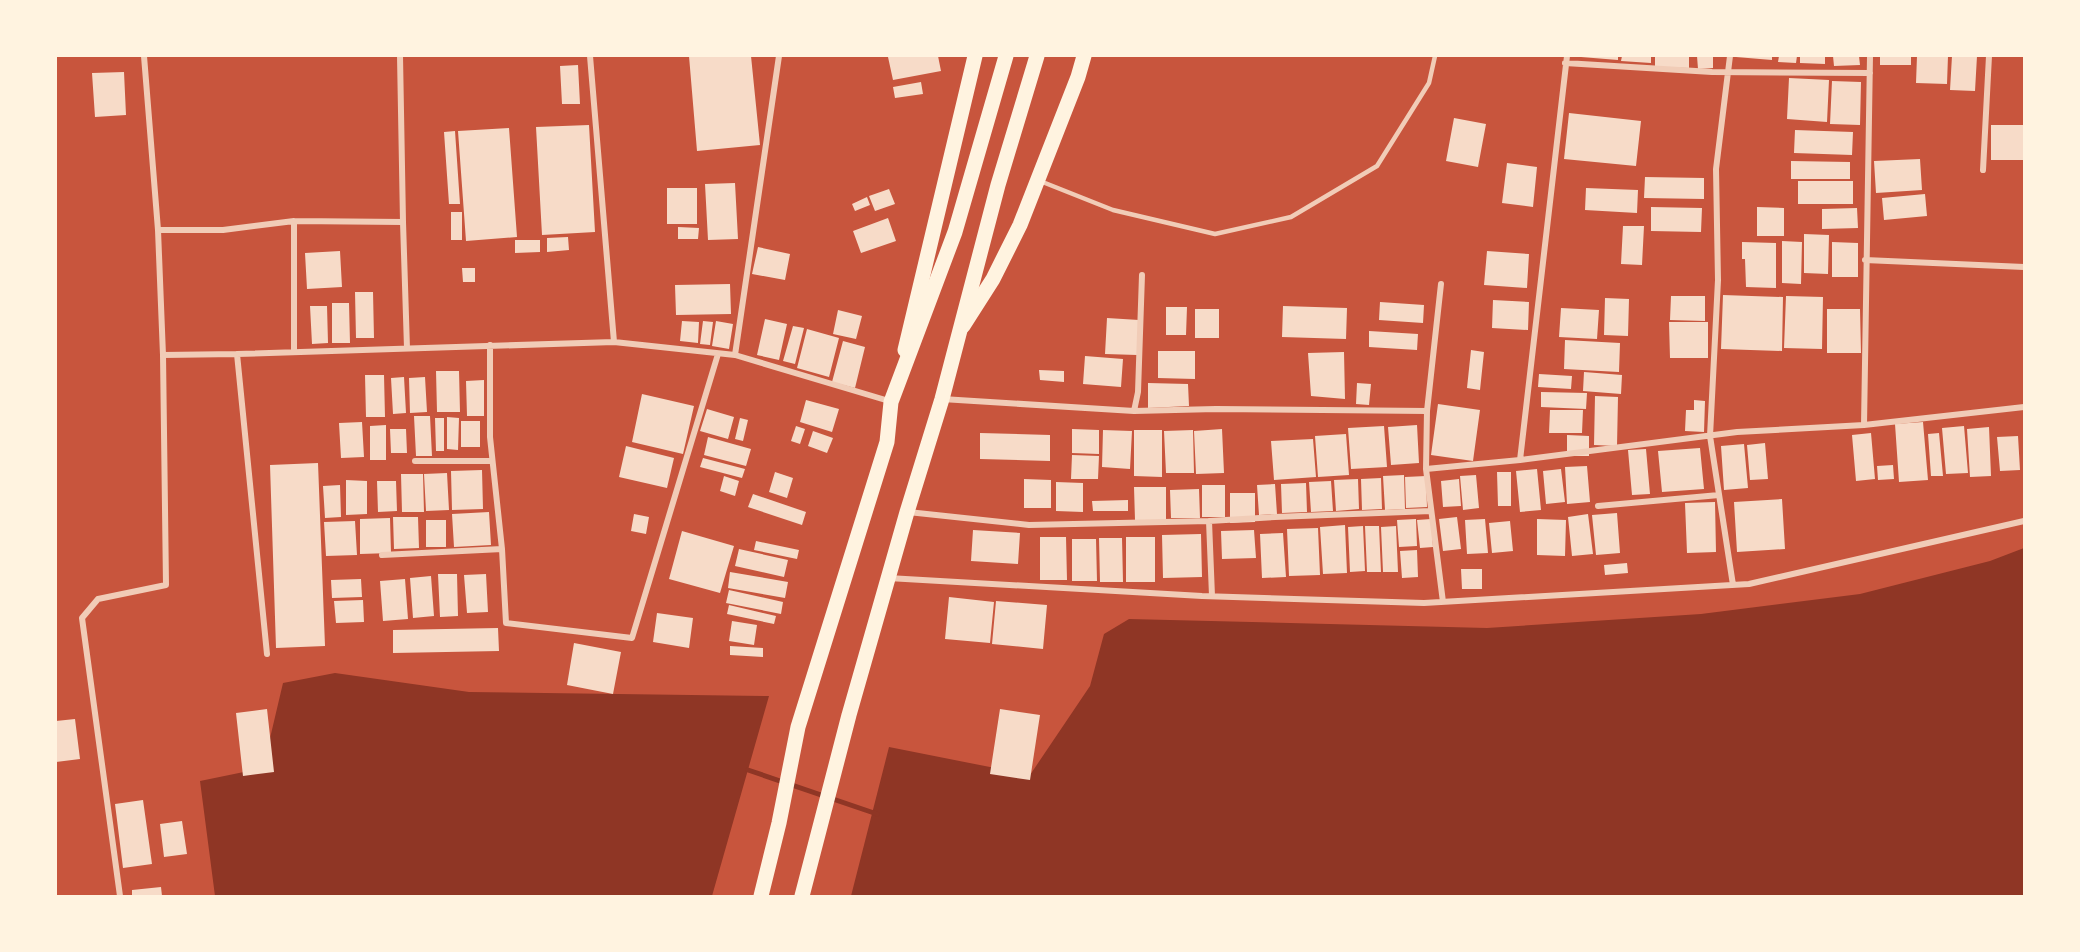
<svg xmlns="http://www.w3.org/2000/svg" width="2080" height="952" font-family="'Fira Sans Condensed',sans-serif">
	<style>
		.water { fill: #8f3625 }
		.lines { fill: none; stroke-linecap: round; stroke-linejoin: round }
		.stream { stroke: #8f3625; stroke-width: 5 }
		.building { fill: #f7dbc8 }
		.service { stroke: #f1ccb7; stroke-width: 4.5 }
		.minor { stroke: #f1ccb7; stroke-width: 6 }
		.primary { stroke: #fff3e0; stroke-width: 15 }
		.trunk { stroke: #fff3e0; stroke-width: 15 }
	</style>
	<rect width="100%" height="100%" fill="#c8553d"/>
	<path class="water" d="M2024 548V896H851L889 747 1030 775 1090 686 1104 634 1129 619 1487 628 1701 614 1860 594 1990 561Z
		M335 673 469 692 769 696 712 896H215L200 781 263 768 283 683Z"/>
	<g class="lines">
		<path class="stream" d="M748 770 877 814"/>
	</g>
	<path class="building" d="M689 56H751L760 145 697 151Z
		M896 56H938L941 71 893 80 888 57Z
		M1581 56H1618V60L1581 57Z
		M1622 56H1651V63L1621 61Z
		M1655 56H1689V68L1655 67Z
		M1697 56H1713V68L1698 69Z
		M1736 56H1772V60L1736 57Z
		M1779 56H1797L1796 63 1778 62Z
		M1800 56H1825V64L1800 63Z
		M1833 56H1859L1860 65 1834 66Z
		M1880 56H1911V65H1880Z
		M1917 56H1948L1947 84 1916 83Z
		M1952 56H1977L1975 91 1950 90Z
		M578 65 580 104H562L560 66Z
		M124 72 126 115 95 117 92 73Z
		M1789 78 1829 80 1827 122 1787 119Z
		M1832 81 1861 82 1860 125 1830 124Z
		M921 82 923 94 895 98 893 87Z
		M1569 113 1641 121 1636 166 1564 159Z
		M1454 118 1486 124 1478 167 1446 161Z
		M589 125 595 232 542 235 536 127Z
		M1991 125H2024V160H1991Z
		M509 128 517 237 466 241 458 131Z
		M1795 130 1853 132 1852 155 1794 153Z
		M455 131 460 204H449L444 132Z
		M1920 159 1922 190 1876 193 1874 161Z
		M1791 161 1850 162V179H1791Z
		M1507 163 1537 167 1533 207 1502 203Z
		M1645 177 1704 178V199L1644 198Z
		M1798 181H1853V204H1798Z
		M735 183 738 239 708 240 705 184Z
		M667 188H697V224H667Z
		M1586 188 1638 190 1637 213 1585 210Z
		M889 189 895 204 875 211 869 196Z
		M1925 194 1927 216 1884 220 1882 198Z
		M867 197 870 205 855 211 852 204Z
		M1651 207 1702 208 1701 232 1651 231Z
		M1757 207 1784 208V236H1757Z
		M1857 208 1858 228 1822 229V209Z
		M451 212H462V240H451Z
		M888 218 896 241 861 253 853 231Z
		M1623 226H1644L1642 265 1621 264Z
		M678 227 699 228 698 239H678Z
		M1804 234 1829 235 1828 274 1804 273Z
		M568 237 569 250 547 252V238Z
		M515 240H540V252L515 253Z
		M1782 241 1802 242 1801 284 1782 283Z
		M1742 242 1776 243V288L1746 287 1745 259H1742Z
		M1832 242 1858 243V277H1832Z
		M758 247 790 254 785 280 752 274Z
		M340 251 342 287 307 289 305 253Z
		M1487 251 1529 254 1527 288 1484 285Z
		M462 268H475V282H463Z
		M730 284 731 314 676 315 675 285Z
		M355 292H373L374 338H356Z
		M1723 295 1783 297 1782 351 1721 349Z
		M1671 296H1705V321L1670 320Z
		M1786 296 1823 297 1822 349 1784 348Z
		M1605 298 1629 299 1628 336 1604 335Z
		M1493 300 1529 302 1528 330 1492 328Z
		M1380 302 1424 305 1423 323 1379 320Z
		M332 303H349L350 343H332Z
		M310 306H327L328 343 312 344Z
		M1283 306 1347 308 1346 339 1282 337Z
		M1166 307H1187L1186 335H1166Z
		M1561 308 1599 310 1597 339 1559 337Z
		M1195 309H1219V338H1195Z
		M1827 309H1860L1861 353H1827Z
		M838 310 862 316 856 339 833 334Z
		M1107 318 1139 320 1137 355 1105 354Z
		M765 319 787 324 779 360 757 355Z
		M682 321 699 322 698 343 680 341Z
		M703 321 713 322 710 345 700 344Z
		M716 321 733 324 729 349 712 346Z
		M1669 322H1708V358H1670Z
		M793 326 804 328 795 364 783 361Z
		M807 329 839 338 829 377 797 368Z
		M1369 331 1418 334 1417 350 1369 347Z
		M1565 340 1620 343 1619 372 1564 369Z
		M843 341 865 347 855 388 832 382Z
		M1471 350 1484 352 1480 390 1467 388Z
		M1158 351H1195V379L1158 378Z
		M1344 352 1345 399 1311 396 1308 353Z
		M1085 356 1123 359 1121 387 1083 384Z
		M1039 370 1064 371V382L1040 380Z
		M436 371H459L460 412H437Z
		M1584 372 1622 375 1621 394 1583 391Z
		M1539 374 1572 376 1571 389 1538 387Z
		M365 375H384L385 417H366Z
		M404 377 406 413 393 414 391 378Z
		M425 377 427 412 410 413 409 378Z
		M484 380V416H467L466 381Z
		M1148 383 1188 384 1189 406 1148 408Z
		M1357 383 1371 384 1369 405 1356 404Z
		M1541 392 1587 393 1586 409 1541 407Z
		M642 394 694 406 683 454 632 442Z
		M1595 396 1618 397 1617 446 1594 445Z
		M806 400 839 409 832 432 800 422Z
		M1694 400 1705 401 1704 432 1685 431 1686 410H1694Z
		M1438 404 1480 410 1473 461 1431 455Z
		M707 409 734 417 728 439 700 431Z
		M1550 410H1583L1582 433H1549Z
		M414 416H430L432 456H416Z
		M447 417 459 418 458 450 447 449Z
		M435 418H444V451H436Z
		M740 418 748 420 743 441 735 439Z
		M461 421H480V447H461Z
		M362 422 364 457 341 458 339 423Z
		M1923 422 1928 480 1899 482 1895 424Z
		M386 425V460H370V426Z
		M1417 425 1419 463 1391 465 1388 427Z
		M796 426 805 429 800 444 791 441Z
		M1384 426 1387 467 1351 469 1348 428Z
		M1964 426 1968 473 1946 474 1942 428Z
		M1989 427 1991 476 1970 477 1967 429Z
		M390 429H406L407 453H391Z
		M1072 429 1099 430V454L1072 453Z
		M1222 429 1224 473 1196 474 1194 431Z
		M1103 430 1132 431 1130 469 1102 467Z
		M1134 430H1162V477L1134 476Z
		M1193 430 1194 473H1166L1164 431Z
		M813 431 833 438 827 453 808 446Z
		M980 433 1050 435V461L980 459Z
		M1871 433 1875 479 1856 481 1852 435Z
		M1939 433 1943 476H1931L1928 434Z
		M1346 434 1349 475 1318 477 1315 436Z
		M1567 435 1589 436V456H1567Z
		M2018 436 2020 470 2000 471 1997 437Z
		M708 437 751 449 746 466 704 455Z
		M1313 439 1316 477 1274 480 1271 441Z
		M1765 443 1768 479 1750 480 1747 445Z
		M1744 444 1748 488 1724 490 1721 446Z
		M626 446 674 458 667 488 619 477Z
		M1700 448 1704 489 1662 492 1658 451Z
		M1646 449 1650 494 1632 495 1628 450Z
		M1072 455 1099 456 1098 479H1071Z
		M703 458 745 469 742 478 700 467Z
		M318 463 325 646 276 648 270 465Z
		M1893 465 1894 479 1878 480 1877 466Z
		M1587 466 1590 502 1567 504 1565 467Z
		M1537 469 1541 510 1520 512 1516 471Z
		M1561 469 1565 502 1546 504 1543 471Z
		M482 470 483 509 452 510 451 471Z
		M775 472 793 478 787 498 769 492Z
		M1497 472H1511V506H1498Z
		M447 473 449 510 426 511 424 474Z
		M401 474H423L424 512H402Z
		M1404 475 1405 509 1385 510 1383 476Z
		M1476 475 1479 508 1463 510 1460 476Z
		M724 476 739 481 735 496 720 491Z
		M1426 476 1427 507 1406 508 1405 477Z
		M1381 478 1382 509 1362 510 1361 479Z
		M1024 479 1051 480V508H1024Z
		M1358 479 1359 509 1336 511 1334 480Z
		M1459 479 1461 506 1443 507 1441 481Z
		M346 480 367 481V514L346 515Z
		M377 481H396L397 511 378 512Z
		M1331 481 1333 511 1311 512 1309 482Z
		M1056 482 1083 483V512L1056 511Z
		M1306 483 1307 512 1282 513 1281 484Z
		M1275 484 1277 514 1259 515 1257 485Z
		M340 485 341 517 325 518 323 486Z
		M1202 485H1225V517H1202Z
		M1134 487H1166V520H1135Z
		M1199 489 1200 518H1171L1170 490Z
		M1230 493H1255V522L1230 523Z
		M753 494 806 512 802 525 748 507Z
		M1782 499 1785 549 1737 552 1734 502Z
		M1128 500V511H1093L1092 501Z
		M1715 502 1716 552 1687 553 1685 503Z
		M489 512 491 545 454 547 452 514Z
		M1617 513 1620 553 1596 555 1592 515Z
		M634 514 649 517 646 534 631 531Z
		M1588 514 1593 554 1572 556 1568 517Z
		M393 517H418L419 548 394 549Z
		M1457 517 1461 549 1443 551 1439 519Z
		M390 518 391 553 360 554V519Z
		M1416 519 1417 546 1399 547 1397 520Z
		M1431 519 1433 547 1420 548 1417 520Z
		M1485 519 1488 553 1467 554 1465 520Z
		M1537 519 1566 520 1565 556 1537 555Z
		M426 520H446V547H426Z
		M355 521 357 555 326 556 324 522Z
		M1510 521 1513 551 1492 553 1489 523Z
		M1345 525 1347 573 1323 574 1320 527Z
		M1363 526 1365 571 1350 572 1348 527Z
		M1365 526H1379L1381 572H1367Z
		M1396 526 1398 572H1383L1381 527Z
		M1318 528 1320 575 1289 576 1287 529Z
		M973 530 1020 533 1018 564 971 561Z
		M1254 530 1256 558 1222 559 1221 531Z
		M682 531 734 546 720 593 669 579Z
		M1283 533 1286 577 1262 578 1260 534Z
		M1201 534 1202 577 1163 578 1162 535Z
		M1040 537H1066L1067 580H1040Z
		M1126 537H1155V582H1126Z
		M1099 538H1122L1123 582H1100Z
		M1072 539H1096L1097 581H1072Z
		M756 541 799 550 797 559 754 550Z
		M739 549 788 560 784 577 735 566Z
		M1417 550 1418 577 1402 578 1400 551Z
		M1627 563 1628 573 1605 575 1604 565Z
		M1461 569H1482V589H1462Z
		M730 572 788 582 785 598 728 588Z
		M438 574H457L458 616 440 617Z
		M486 574 488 612 467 613 464 575Z
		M431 576 434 616 413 618 410 578Z
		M361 579 362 597 332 598 331 580Z
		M405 579 408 619 383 621 380 581Z
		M729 590 783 602 781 614 726 603Z
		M949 597 994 602 990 643 945 639Z
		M363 600 364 622 336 623 334 601Z
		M996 601 1047 605 1043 649 992 644Z
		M729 605 776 616 774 624 727 614Z
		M657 613 693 618 689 648 653 642Z
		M732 621 757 625 754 645 729 641Z
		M498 628 499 651 393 653V630Z
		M574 643 621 652 613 694 567 685Z
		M730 646 763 648V657L730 655Z
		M267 709 274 772 243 776 236 713Z
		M1000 709 1040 715 1030 780 990 774Z
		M75 719 80 759 56 762V721Z
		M143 800 152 864 123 868 115 804Z
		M182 821 187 854 164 857 160 824Z
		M161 887 162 896H132V890Z"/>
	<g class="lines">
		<path class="service" d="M1040 181 1113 210 1215 234 1291 217 1377 166 1429 83 1435 56"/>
		<path class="minor" d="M400 56 403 222 407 348
			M590 56 614 342
			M1730 56 1716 169 1718 280 1710 436 1733 585
			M1565 63 1712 72 1870 73
			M1983 170 1989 56
			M158 230H223L294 221
			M1865 260 2024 267
			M1441 284 1427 411 1426 469 1443 602
			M490 345V437L502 549 506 623 632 638 718 354
			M294 352V221L403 222
			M163 355 237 354
			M735 355 889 401
			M942 399 1134 411 1216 409 1427 411
			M1134 411 1138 392 1142 275
			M1864 425 1870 56
			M1520 460 1567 56
			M415 461H492
			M1426 469 1520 460 1737 432 1864 425 2024 407
			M1598 506 1719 495
			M908 512 1029 525 1209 521 1212 596
			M1209 521 1275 517 1431 511
			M382 555 502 549
			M888 578 1202 596 1424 603 1749 584 2024 521
			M267 654 237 354 614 342 735 355 779 56
			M120 896 82 618 98 599 166 585 163 355 158 230 144 56"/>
		<path class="primary" d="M963 326 993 279 1020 225 1078 77 1084 56
			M905 350 975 56"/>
		<path class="trunk" d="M761 896 779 823 798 727 887 442 891 402 955 232 1006 56
			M802 896 849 715 907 512 942 399 998 185 1037 56"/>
	</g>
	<rect width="2080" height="952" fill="none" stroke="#fff3e0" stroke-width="114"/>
</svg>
